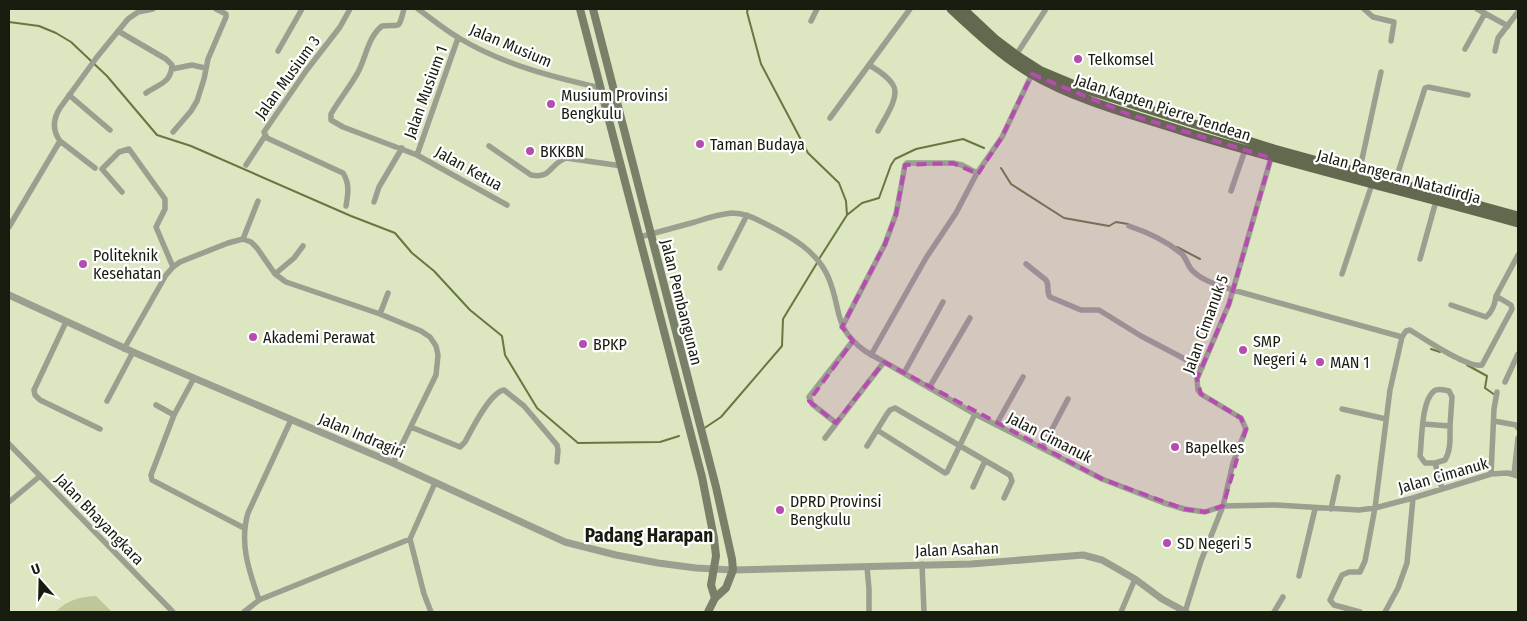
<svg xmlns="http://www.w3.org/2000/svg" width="1527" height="621" font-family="'Fira Sans Condensed',sans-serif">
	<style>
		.green { fill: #bcc899 }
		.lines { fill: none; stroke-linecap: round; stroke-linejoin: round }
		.stream { stroke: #69773e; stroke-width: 2 }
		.minor { stroke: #9b9f90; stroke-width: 5.5 }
		.tertiary { stroke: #9b9f90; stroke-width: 7 }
		.secondary { stroke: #798069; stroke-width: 8 }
		.primary { stroke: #62694e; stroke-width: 9 }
		.marked { fill: #b54caf; fill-opacity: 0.2; stroke: #b54caf; stroke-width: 4; stroke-dasharray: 10 6; stroke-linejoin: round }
		.poi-dot { fill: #b54caf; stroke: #fff; stroke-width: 2 }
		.labels { text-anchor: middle; stroke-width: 4.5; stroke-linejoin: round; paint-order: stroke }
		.street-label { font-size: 16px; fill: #181c0f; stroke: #fff }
		.poi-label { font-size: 16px; fill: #181c0f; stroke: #fff; text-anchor: start }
		.quarter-label { font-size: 19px; font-weight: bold; fill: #181c0f; stroke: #fff }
	</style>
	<rect width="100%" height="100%" fill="#dce6c1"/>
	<path class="green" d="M96 596 112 612H55C68 600 78 597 96 596Z"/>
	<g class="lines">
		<path class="stream" d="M748 9 747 12 761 64 808 153 839 183 846 201 847 215 819 259
			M9 22 39 26 56 33 71 42 107 76 157 135 191 146 351 216 395 233 412 253 434 271 470 310 502 336 505 355 537 408 578 443 660 442 679 436
			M1001 168 1011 184 1064 218 1109 226 1116 222 1128 224
			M847 215 862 203 879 198 891 165 895 159 916 149 963 139 984 148
			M1177 247 1200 259
			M1431 349 1440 352
			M1467 365 1487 376 1485 388 1495 395
			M703 429 721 417 782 346 783 319 817 263"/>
		<path class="minor" d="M404 9C398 31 401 24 382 26 367 38 366 59 357 74 349 88 339 100 331 114V120L343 127 417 155 507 205
			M418 9C432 19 445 30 459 38 502 64 552 77 601 88
			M1364 9 1373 17 1394 22 1391 41
			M1477 9 1508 26
			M811 21 817 9
			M118 31 166 59 172 65C171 84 158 84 146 93
			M1465 49 1485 13
			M278 51 302 9
			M1495 51 1498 38 1518 12
			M1016 55 1046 9
			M869 65C877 70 888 76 893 85 901 96 883 121 878 131
			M172 69 192 65 205 68
			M69 95 110 130
			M830 118 910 9
			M173 132 191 111 197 101 204 79 208 59 226 17V14L216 9
			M60 141 95 168
			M489 146 531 175C552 179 549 164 566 158L622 166
			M417 155 458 38
			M246 165 265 136
			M1359 173 1381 72
			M1395 182 1425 88 1428 87 1468 95
			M1231 191 1245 150
			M122 192 102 169 119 152 129 149 165 199V209L156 227 173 267
			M374 202 379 187 402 148
			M346 206C348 194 350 184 343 173L267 138 264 132 306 71 340 27 350 9
			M1129 226C1147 232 1166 241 1181 253 1186 257 1187 264 1191 269 1201 281 1219 285 1233 290L1402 337
			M9 227 60 141C52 130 53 119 60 108L97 57 128 19 138 12 153 9
			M640 237C658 232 677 227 695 222 707 218 719 214 732 213 744 213 754 218 764 223 790 236 818 251 829 279 842 311 833 328 865 351L975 414 1102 479 1164 503 1184 509 1205 512 1223 506 1276 505 1359 510 1375 508 1413 498 1491 474 1508 473 1518 476
			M243 239 258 201
			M1420 259 1436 201
			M1026 264 1046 280C1050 286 1046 292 1050 297L1081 310H1099L1141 336 1202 368
			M720 268 747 215
			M275 274 294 258 303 246
			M1342 274 1373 181
			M1451 305 1486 317C1492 312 1495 305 1496 296L1518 255
			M380 314 388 293
			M66 322 34 390 35 395 40 400 100 429
			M842 327 885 244 896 214 905 165 907 163H953L962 165 977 173
			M124 349 166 275 173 267 180 262 228 243 243 239 251 242 257 248 275 274 286 282 380 314 421 331 430 337 436 346 438 355 436 375 393 463
			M871 355 926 258 956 213 977 173 1002 137 1032 74
			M904 373 943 302
			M194 378 174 415 151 475 152 480 244 528
			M1505 382 1518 354
			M929 388 970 318
			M107 401 133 352
			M156 405 174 415
			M1342 409 1386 419
			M1494 421 1516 425 1518 428
			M836 423 812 404 809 397 852 342
			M1423 424 1450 426 1452 397 1449 391C1444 390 1438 388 1434 391 1421 401 1422 441 1420 456L1425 463H1435
			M996 425 1023 377
			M411 427 460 447 465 442C472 429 490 392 504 390L524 406 557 445 558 450 557 462
			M877 430 945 473 947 472 975 414
			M825 438 884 362
			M9 444 173 612
			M867 446 887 414 890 410 895 408 1010 475 1012 481 1004 498
			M1042 448 1068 399
			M1491 474 1494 409 1497 392
			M1514 474 1518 438
			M973 487 985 461
			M1442 489 1435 463 1445 460C1451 450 1450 438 1450 426
			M9 502 40 476
			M1331 509 1338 477
			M410 539 424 594 431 612
			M922 564 924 612
			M867 567 869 589V612
			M1299 576 1315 509
			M259 600C249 571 239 543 248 513L291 420
			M244 612 259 600 410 539 435 483
			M1121 612 1135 579
			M1185 612 1201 561 1223 506 1233 463 1246 429 1241 418 1201 394 1198 390 1197 379 1229 304 1271 158
			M1274 612 1283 597
			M1360 612 1334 605 1330 600 1342 575 1349 572H1360L1365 561 1375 508 1390 390 1402 337 1406 331 1410 330C1423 338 1468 369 1482 365L1512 309 1511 305 1496 296
			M1385 612 1398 588 1407 563 1413 498"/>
		<path class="tertiary" d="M9 295 133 352 393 463 565 542 616 555 658 563 696 568 733 570 971 564 1083 555 1102 560 1135 579 1162 599 1186 612"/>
		<path class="secondary" d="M580 9 702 477 714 538 716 556 711 585 715 598
			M593 9 716 487 732 559 733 570 726 588 715 598 708 612"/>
		<path class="primary" d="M951 9C976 32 1001 56 1030 73 1078 101 1134 115 1186 132 1296 166 1408 192 1518 223
			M963 9 995 39 1016 55 1041 71 1084 89 1274 149 1518 216"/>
	</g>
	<path class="marked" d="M1032 74 1128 114 1271 158 1229 304 1197 379 1201 394 1241 418 1246 429 1223 506 1205 512 1184 509 1102 479 884 362 836 423 809 401 853 341 842 327 885 244 896 214 905 165 953 163 978 174 1002 137Z"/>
	<g class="poi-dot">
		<circle cx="1078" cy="59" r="5"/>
		<circle cx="551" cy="104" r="5"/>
		<circle cx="700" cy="144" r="5"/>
		<circle cx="530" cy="151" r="5"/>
		<circle cx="83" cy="264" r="5"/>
		<circle cx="253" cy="337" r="5"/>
		<circle cx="583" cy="344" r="5"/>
		<circle cx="1243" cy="350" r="5"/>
		<circle cx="1320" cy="362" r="5"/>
		<circle cx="1175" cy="447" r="5"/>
		<circle cx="780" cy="510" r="5"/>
		<circle cx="1167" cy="543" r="5"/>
	</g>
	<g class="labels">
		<g class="street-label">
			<text transform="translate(511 45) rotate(23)" y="6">Jalan Musium</text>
			<text transform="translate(287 77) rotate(-54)" y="6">Jalan Musium 3</text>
			<text transform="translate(425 92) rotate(-70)" y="6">Jalan Musium 1</text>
			<text transform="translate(1163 107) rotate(18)" y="6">Jalan Kapten Pierre Tendean</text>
			<text transform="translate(469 168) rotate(29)" y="6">Jalan Ketua</text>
			<text transform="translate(1399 176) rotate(15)" y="6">Jalan Pangeran Natadirdja</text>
			<text transform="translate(682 302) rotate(76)" y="6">Jalan Pembangunan</text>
			<text transform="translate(1205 324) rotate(-70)" y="6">Jalan Cimanuk 5</text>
			<text transform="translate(362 435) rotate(23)" y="6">Jalan Indragiri</text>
			<text transform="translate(1050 437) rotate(27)" y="6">Jalan Cimanuk</text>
			<text transform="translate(1443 475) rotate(-16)" y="6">Jalan Cimanuk</text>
			<text transform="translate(100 519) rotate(46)" y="6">Jalan Bhayangkara</text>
			<text transform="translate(957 549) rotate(-2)" y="6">Jalan Asahan</text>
		</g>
		<g class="poi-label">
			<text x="1088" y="65">Telkomsel</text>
			<text x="561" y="101">Musium Provinsi<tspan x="561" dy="18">Bengkulu</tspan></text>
			<text x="710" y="150">Taman Budaya</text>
			<text x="540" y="157">BKKBN</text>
			<text x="93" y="261">Politeknik<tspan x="93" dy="18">Kesehatan</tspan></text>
			<text x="263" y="343">Akademi Perawat</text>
			<text x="1253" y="347">SMP<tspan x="1253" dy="18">Negeri 4</tspan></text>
			<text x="593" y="350">BPKP</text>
			<text x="1330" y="368">MAN 1</text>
			<text x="1185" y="453">Bapelkes</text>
			<text x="790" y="507">DPRD Provinsi<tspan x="790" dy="18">Bengkulu</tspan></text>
			<text x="1177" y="549">SD Negeri 5</text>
		</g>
		<g class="quarter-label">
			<text x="649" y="542">Padang Harapan</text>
		</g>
	</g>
	<rect width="1527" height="621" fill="none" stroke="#181c0f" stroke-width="20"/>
	<g transform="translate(40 581) rotate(340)" stroke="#ffffff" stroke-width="4" paint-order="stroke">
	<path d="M0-4L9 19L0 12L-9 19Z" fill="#181c0f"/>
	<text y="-8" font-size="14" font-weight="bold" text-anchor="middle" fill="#181c0f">U</text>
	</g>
</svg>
